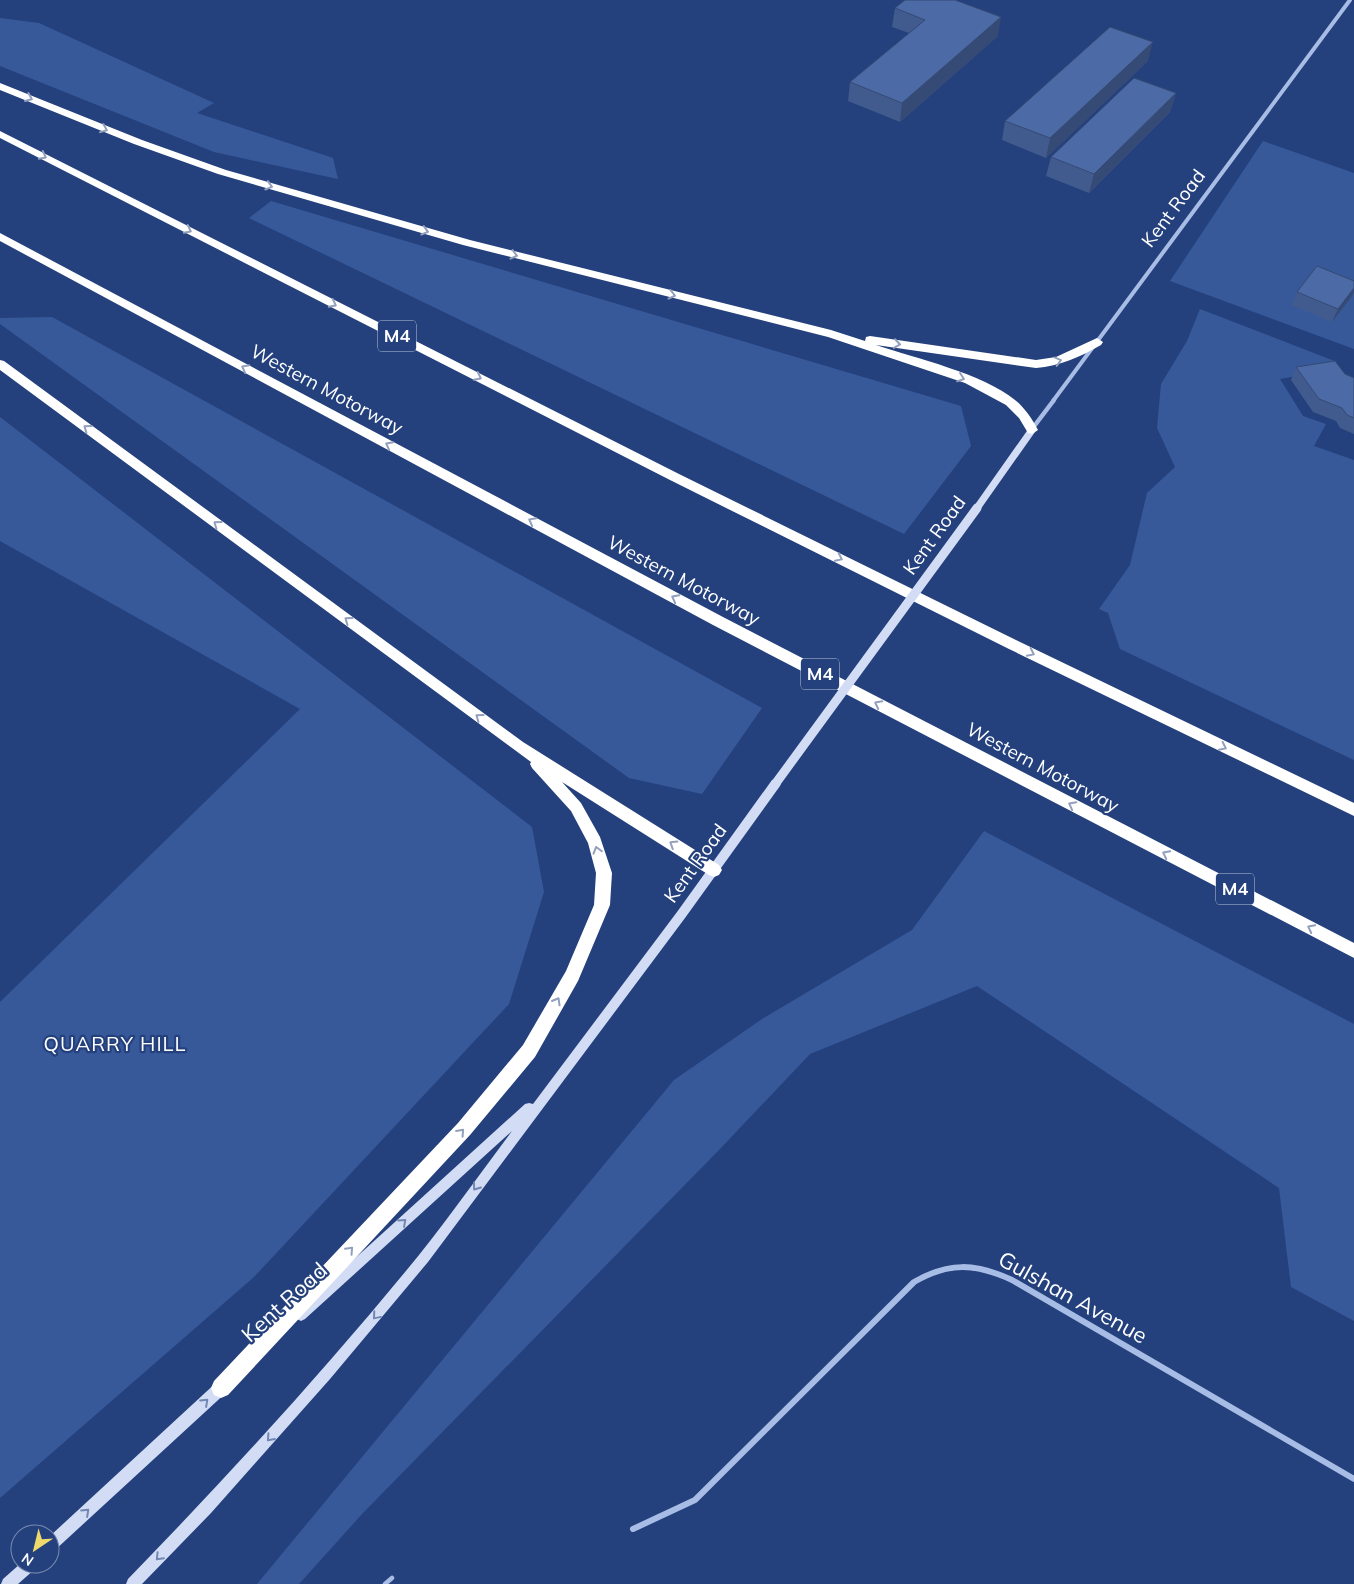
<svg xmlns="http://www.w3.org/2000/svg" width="1354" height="1584" font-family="Mulish,sans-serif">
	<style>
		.green { fill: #37599a }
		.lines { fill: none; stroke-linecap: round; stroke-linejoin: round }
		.service { stroke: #a8bde5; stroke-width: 4.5 }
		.minor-far2 { stroke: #a8bde5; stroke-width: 4 }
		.minor-far1 { stroke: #a8bde5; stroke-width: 4.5 }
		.minor { stroke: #a8bde5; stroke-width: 6 }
		.secondary { fill: #d2ddf5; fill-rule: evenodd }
		.motorway { fill: #fff; fill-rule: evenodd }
		.secondary-bridge { stroke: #d2ddf5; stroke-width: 9 }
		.wall { fill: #415b8f }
		.shaded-wall { fill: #354a74 }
		.building { fill: #4c6aa6; stroke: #354a74 }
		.oneway { stroke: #92a0be }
		.oneway2 { stroke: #7287b3 }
		.labels { text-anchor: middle; stroke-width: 4.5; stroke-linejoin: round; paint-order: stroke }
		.shield { fill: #24417d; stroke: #bdc6d8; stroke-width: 1 }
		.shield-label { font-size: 18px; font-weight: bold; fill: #fff }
		.street-label { font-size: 19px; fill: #fff; stroke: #24417d }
		.neighbourhood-label { font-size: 20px; letter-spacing: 1px; fill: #fff; stroke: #24417d }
		.near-street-label { font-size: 22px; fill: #fff; stroke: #24417d }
	</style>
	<rect width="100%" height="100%" fill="#24417d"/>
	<path class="green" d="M0 18 39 23 214 103 197 113 333 158 338 179 214 152 0 66Z
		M1263 141 1354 173V349L1170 281Z
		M271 201 961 406 971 446 904 534 249 218Z
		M1200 309 1337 362 1331 370 1280 379 1303 416 1326 424 1314 446 1354 460V760L1120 649 1108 613 1099 609 1130 565 1147 493 1175 467 1157 428 1161 384 1187 341Z
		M52 317 762 708 702 794 629 778 0 324V318Z
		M0 417 532 827 544 892 509 1004 254 1277 0 1498V1002L300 709 0 541Z
		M984 831 1354 1024V1321L1291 1287 1279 1188 977 986 810 1054 719 1150 362 1514 299 1584H257L674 1080 762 1019 912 930Z"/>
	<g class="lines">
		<path class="service" d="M385 1584 392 1578"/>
		<path class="minor-far2" d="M1053 401 1350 0"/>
		<path class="minor-far1" d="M1032 429 1054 400"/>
		<path class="minor" d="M633 1529 695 1500 914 1282C949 1262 975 1263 1012 1280L1354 1479"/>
		<path class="secondary" d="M1032 427 1036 430 1035 432 980 510H974L973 508 974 506 1029 428Z
			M776 779 780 780 781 783 780 786 685 918 428 1262 330 1379 211 1513 142 1584H126L128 1579C229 1475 327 1368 419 1255 451 1215 481 1172 512 1131L305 1319 301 1321 297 1319 295 1315 297 1311 525 1104 529 1103 533 1104 677 912 772 780Z
			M224 1379 229 1380 230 1385 229 1390 55 1550 50 1552V1536L219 1380Z
			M20 1564H37L35 1569 18 1584H1L3 1579Z"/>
		<path class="motorway" d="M0 83 142 140 226 170 470 240 831 330 865 341 866 337 870 336 1036 360 1056 357 1097 338 1103 342 1101 345C1080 357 1060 366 1036 368L876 345C915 358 984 374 1015 400 1025 408 1032 419 1038 430L1032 434 1028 433 1019 418 1006 405 965 383 828 337 463 245 218 174 134 144 0 90Z
			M0 131 679 474 1018 641 1354 803V816L1009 649 670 480 0 138Z
			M0 233 723 617 1354 943V958L713 625 0 241Z
			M0 360 4 361 523 742 719 865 722 870 719 875 714 877 709 875 562 782 581 803 600 837 612 873 610 905 578 981 535 1057 470 1135 228 1395 221 1398 214 1395 211 1388 214 1381 458 1123 523 1045 566 971 594 905 596 873 588 843 571 811 532 768 530 764 531 762 0 370Z"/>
		<path class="secondary-bridge" d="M776 783 977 508"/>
	</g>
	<path class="wall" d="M895 8 998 36 900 122 848 101 850 82 909 33 892 27Z
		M1148 61 1046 158 1002 140 1005 121Z
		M1176 93 1170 112 1089 193 1046 176 1051 157Z
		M1354 281V292L1352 296 1332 322 1291 305 1297 292Z
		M1296 367 1354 378V434L1340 428 1336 421 1313 412 1291 380Z"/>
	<path class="shaded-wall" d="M1001 17 998 36 900 122 902 103Z
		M1153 42 1148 61 1046 158 1050 138Z
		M1176 93 1170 112 1089 193 1094 174Z
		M1354 288V292L1352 296 1332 322 1338 309Z"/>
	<path class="building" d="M905 0H955L1001 17 902 103 850 82 925 20 895 8Z
		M1110 27 1153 42 1050 138 1005 121Z
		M1134 78 1176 93 1094 174 1051 157Z
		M1317 266 1354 281V288L1338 309 1297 292Z
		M1335 361 1345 374 1354 378V418L1347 415 1342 408 1319 399 1296 367Z"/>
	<defs><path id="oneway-chevron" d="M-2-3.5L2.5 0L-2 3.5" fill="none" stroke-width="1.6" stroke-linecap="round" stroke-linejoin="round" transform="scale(1.25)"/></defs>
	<g class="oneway">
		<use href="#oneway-chevron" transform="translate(29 98) rotate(23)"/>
		<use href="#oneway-chevron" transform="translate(104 129) rotate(22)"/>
		<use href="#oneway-chevron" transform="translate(43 156) rotate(27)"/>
		<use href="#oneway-chevron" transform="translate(269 186) rotate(17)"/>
		<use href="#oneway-chevron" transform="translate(188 230) rotate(27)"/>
		<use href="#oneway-chevron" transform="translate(425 231) rotate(16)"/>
		<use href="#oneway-chevron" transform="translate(514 255) rotate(14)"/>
		<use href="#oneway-chevron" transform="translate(672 295) rotate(14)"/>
		<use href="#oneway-chevron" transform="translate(333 304) rotate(27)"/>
		<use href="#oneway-chevron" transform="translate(897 344) rotate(8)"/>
		<use href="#oneway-chevron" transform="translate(1058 361) rotate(-15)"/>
		<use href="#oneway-chevron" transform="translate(245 368) rotate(-152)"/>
		<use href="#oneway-chevron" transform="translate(478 377) rotate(27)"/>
		<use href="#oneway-chevron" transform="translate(961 378) rotate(19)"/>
		<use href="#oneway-chevron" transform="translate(87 428) rotate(-144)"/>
		<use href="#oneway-chevron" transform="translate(389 445) rotate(-152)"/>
		<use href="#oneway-chevron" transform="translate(532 521) rotate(-152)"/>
		<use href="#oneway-chevron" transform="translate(217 524) rotate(-144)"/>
		<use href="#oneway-chevron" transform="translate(839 558) rotate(26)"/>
		<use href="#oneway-chevron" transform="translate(675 598) rotate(-152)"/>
		<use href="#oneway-chevron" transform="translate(348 620) rotate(-144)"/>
		<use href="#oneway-chevron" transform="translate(1031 653) rotate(26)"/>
		<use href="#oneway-chevron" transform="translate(878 704) rotate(-153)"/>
		<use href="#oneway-chevron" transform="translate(479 717) rotate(-144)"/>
		<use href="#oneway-chevron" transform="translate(1223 747) rotate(26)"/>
		<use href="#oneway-chevron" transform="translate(1072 805) rotate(-152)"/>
		<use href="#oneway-chevron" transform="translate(673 844) rotate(-148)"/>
		<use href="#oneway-chevron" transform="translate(597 850) rotate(-106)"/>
		<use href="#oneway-chevron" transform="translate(1166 854) rotate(-153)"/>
		<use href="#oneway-chevron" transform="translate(1311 928) rotate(-153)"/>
		<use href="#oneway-chevron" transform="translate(557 1001) rotate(-60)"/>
		<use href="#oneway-chevron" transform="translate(461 1132) rotate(-48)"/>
		<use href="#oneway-chevron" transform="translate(350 1250) rotate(-47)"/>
	</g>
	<g class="oneway2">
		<use href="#oneway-chevron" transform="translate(476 1187) rotate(126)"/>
		<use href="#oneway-chevron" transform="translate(403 1222) rotate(-42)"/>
		<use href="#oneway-chevron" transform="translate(376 1316) rotate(130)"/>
		<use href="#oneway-chevron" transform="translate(205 1402) rotate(-43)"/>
		<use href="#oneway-chevron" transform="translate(270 1438) rotate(132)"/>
		<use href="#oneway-chevron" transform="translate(86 1512) rotate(-43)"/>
		<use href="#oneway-chevron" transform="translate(159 1557) rotate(134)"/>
	</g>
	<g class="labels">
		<g class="shield">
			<rect x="378" y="320.5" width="38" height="31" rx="4"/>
			<rect x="801" y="658.5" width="38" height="31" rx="4"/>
			<rect x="1216" y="873.5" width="38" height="31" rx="4"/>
		</g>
		<g class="shield-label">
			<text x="397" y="342">M4</text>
			<text x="820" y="680">M4</text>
			<text x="1235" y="895">M4</text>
		</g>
		<g class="street-label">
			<text transform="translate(1173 208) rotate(-53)" y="7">Kent Road</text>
			<text transform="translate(327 389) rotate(28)" y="7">Western Motorway</text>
			<text transform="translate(934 535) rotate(-54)" y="7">Kent Road</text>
			<text transform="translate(684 580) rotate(28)" y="7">Western Motorway</text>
			<text transform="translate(1043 767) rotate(28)" y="7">Western Motorway</text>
			<text transform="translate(695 863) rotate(-54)" y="7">Kent Road</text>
		</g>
		<g class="neighbourhood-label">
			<text x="115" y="1051">QUARRY HILL</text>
		</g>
		<g class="near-street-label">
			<text transform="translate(1073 1297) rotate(29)" y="8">Gulshan Avenue</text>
			<text transform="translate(284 1302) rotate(-42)" y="8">Kent Road</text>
		</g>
	</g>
	<g transform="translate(35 1549) rotate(215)"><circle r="24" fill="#24417d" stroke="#7c8db1"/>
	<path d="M0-4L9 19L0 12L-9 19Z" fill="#f0d96c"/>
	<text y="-8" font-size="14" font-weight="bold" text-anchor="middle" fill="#ffffff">N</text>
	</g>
</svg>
